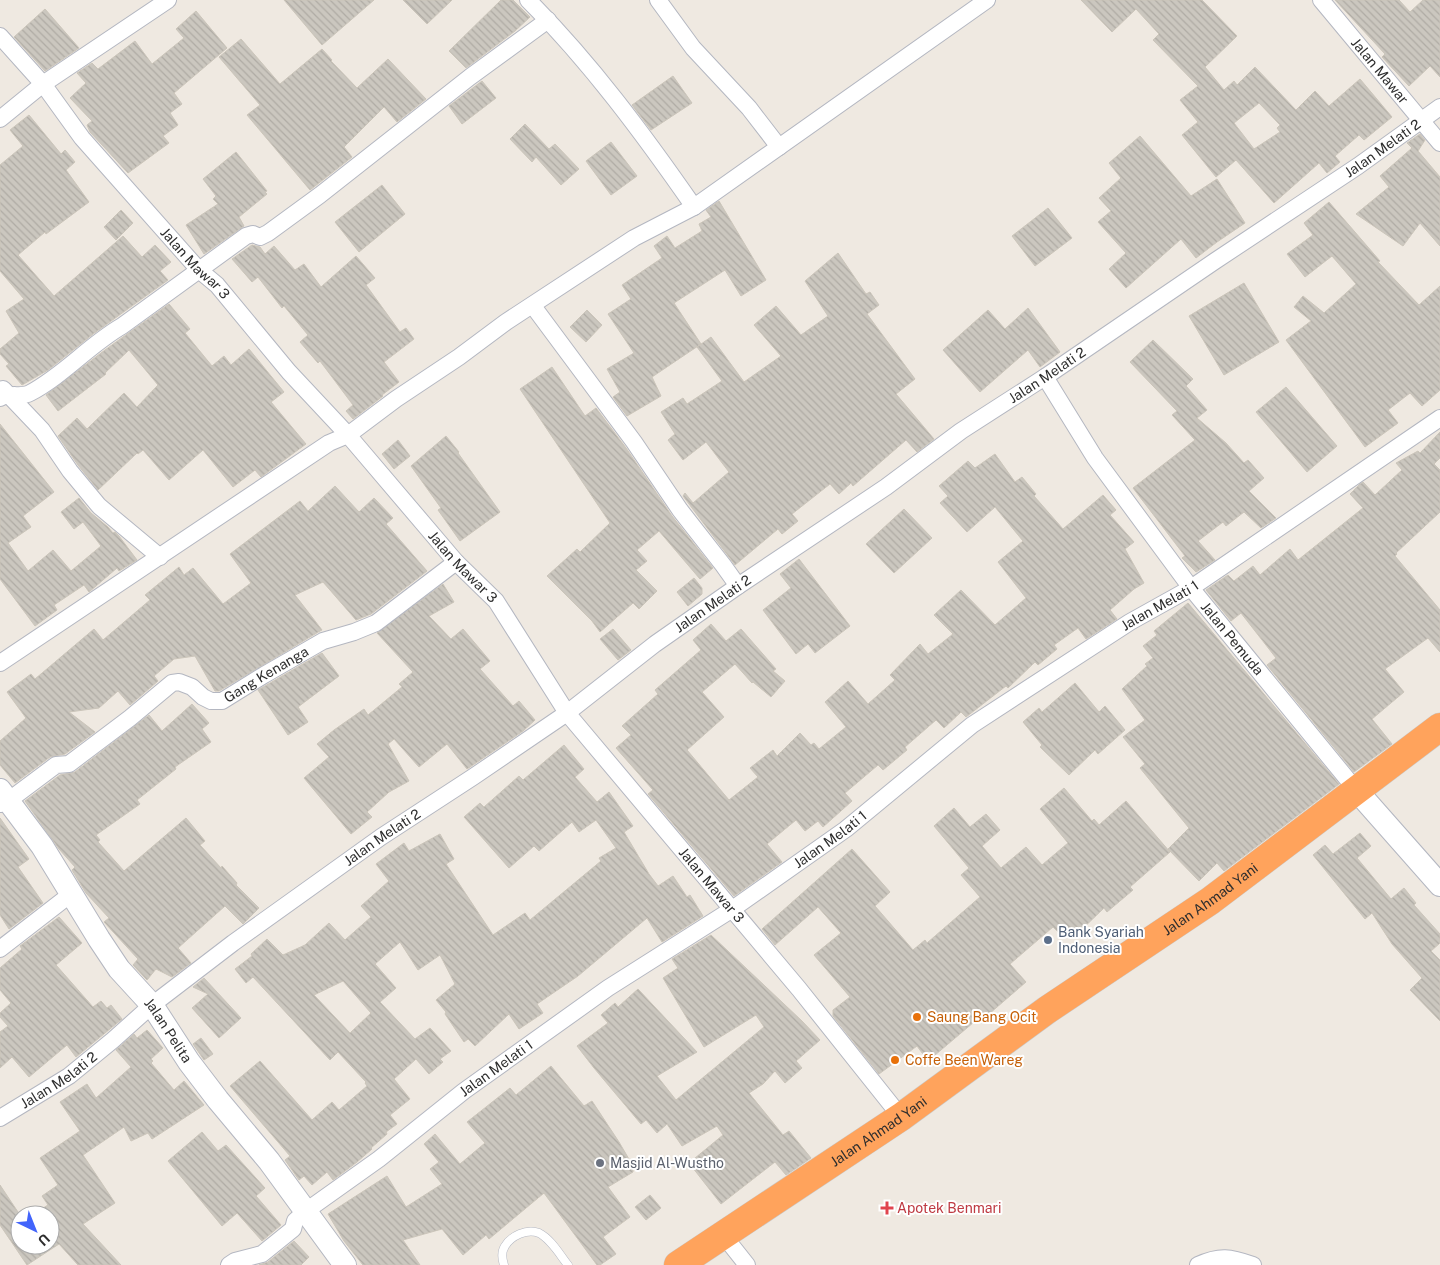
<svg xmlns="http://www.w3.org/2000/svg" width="1440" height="1265" font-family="'Public Sans',sans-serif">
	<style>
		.building { fill: url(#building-back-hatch); stroke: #cbc5ba; fill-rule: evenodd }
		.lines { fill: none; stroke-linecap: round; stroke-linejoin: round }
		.lane-casing { stroke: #b4b7c1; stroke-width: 9 }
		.street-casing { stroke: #b4b7c1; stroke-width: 18 }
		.secondary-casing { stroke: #b4b7c1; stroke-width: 24 }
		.highway-casing { stroke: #c9c9c9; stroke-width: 29 }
		.lane { stroke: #fff; stroke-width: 8 }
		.street { stroke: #fff; stroke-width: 16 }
		.secondary { stroke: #fff; stroke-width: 22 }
		.highway { stroke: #ffa35c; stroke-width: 28 }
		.service-dot { fill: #5c6f8a; stroke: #fff; stroke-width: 2 }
		.food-dot { fill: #e8710a; stroke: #fff; stroke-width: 2 }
		.worship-dot { fill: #6b7280; stroke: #fff; stroke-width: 2 }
		.health-dot { fill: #e0444e; stroke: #fff; stroke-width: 2 }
		.labels { text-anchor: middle; stroke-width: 4; stroke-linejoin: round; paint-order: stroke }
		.street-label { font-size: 14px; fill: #2e2e2e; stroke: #fff }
		.service-label { font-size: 14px; fill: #4e5e75; stroke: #fff; text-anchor: start }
		.food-label { font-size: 14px; fill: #c56008; stroke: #fff; text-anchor: start }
		.worship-label { font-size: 14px; fill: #5b616d; stroke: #fff; text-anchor: start }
		.health-label { font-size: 14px; fill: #be3a42; stroke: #fff; text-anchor: start }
	</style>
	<defs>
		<pattern id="building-back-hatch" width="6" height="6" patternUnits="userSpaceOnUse" patternTransform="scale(1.25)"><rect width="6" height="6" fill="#cbc7bf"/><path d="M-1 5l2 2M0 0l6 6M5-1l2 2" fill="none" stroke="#afaba4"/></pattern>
	</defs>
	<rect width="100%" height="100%" fill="#efe9e1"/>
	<path class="building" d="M284 0H374L322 45Z
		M403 0H452L427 24Z
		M501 0H513L530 17 515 31 466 68 449 51Z
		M1081 0H1202L1237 36 1205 67 1224 90 1234 81 1237 85 1255 67 1296 110 1315 91 1329 106 1360 79 1392 117 1364 140 1359 135 1335 156 1340 162 1327 173 1319 163 1274 203 1236 160 1216 177 1182 135 1198 122 1180 100 1198 86 1153 40 1159 34 1136 9 1112 32ZM1259 103 1280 125 1277 128 1280 132 1254 149 1234 123Z
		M1335 0H1399L1410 12 1423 0H1440V77L1430 66 1409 86 1382 57 1385 54Z
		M45 9 79 48 45 71 14 37Z
		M196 11 227 48 174 93 182 104 170 113 178 125 163 136 169 143 128 173 90 132 87 125 92 121 70 98 86 83 77 73 92 63 98 69 135 41 152 64 184 38 176 29Z
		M241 39 280 84 322 49 332 60 331 61 357 88 388 59 426 99 397 122 384 107 344 147 352 157 310 190 247 115 260 105 219 57Z
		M673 76 692 103 651 130 632 105Z
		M482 81 496 98 462 124 449 106Z
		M29 115 61 154 65 150 75 162 66 170 89 202 46 234 45 232 18 255 54 296 123 236 142 257 155 245 171 262 160 271 168 280 93 334 48 370 22 385 6 366 9 364 0 354V349L19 333 6 311 24 299 0 271V165L23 146 10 130Z
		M525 124 549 149 555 144 579 169 561 185 536 157 532 162 510 139Z
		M1420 134 1425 140 1418 151 1440 177V246L1420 223 1403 246 1356 214 1389 187 1380 176 1412 148 1407 143Z
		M1140 136 1191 196 1217 179 1245 223 1217 242 1196 258 1181 239 1126 288 1109 269 1126 253 1098 222 1111 211 1099 198 1121 178 1109 163Z
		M611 142 637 176 611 195 586 161Z
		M236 152 267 191 265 192 267 194 239 217 244 226 204 254 186 225 218 204 213 199 216 196 203 179Z
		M382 185 405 214 359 252 335 222Z
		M719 201 766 280 741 296 725 270 674 303 701 344 652 377 661 396 627 416 613 397 620 392 607 369 634 353 608 314 631 299 622 285 662 258 654 246 667 236 675 248 702 231 699 224 711 217 706 210Z
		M1329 202 1380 261 1378 262 1419 305 1440 286V390L1422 406 1410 393 1388 410 1398 423 1365 447 1286 340 1311 321 1294 307 1303 296 1324 313 1356 284 1332 256 1305 277 1287 254 1313 235 1304 223Z
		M1048 208 1072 238 1035 266 1012 236Z
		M121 210 133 223 116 240 104 227Z
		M252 245 260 247 265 254 274 246 295 270 304 264 321 287 356 256 375 278 366 285 400 332 406 328 414 339 384 362 399 382 382 395 383 396 353 419 346 411 353 405 320 361 318 363 300 342 308 335 284 306 282 308 258 277 252 282 232 259Z
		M838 253 866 294 870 292 879 305 867 314 915 379 896 394 934 439 917 452 906 440 853 486 851 483 839 494 830 484 792 514 798 521 782 534 778 529 735 565 683 496 685 493 693 503 729 472 706 442 683 460 668 440 675 434 661 412 683 398 687 404 722 381 697 347 711 337 744 382 781 356 754 325 776 306 801 335 828 316 805 281Z
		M1244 283 1279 342 1224 375 1189 316Z
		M169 304 190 329 185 333 212 366 224 356 231 365 249 349 284 392 271 402 306 444 261 477 255 470 233 487 203 450 169 480 143 450 138 454 137 453 98 490 78 465 58 436 77 418 87 429 124 393 137 407 158 385 129 350 105 373 106 374 58 411 46 395 105 350Z
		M1028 308 1060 352 1040 367 1028 350 980 392 943 350 988 310 1005 329Z
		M587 310 602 325 586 342 570 327Z
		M1153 340 1193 379 1186 386 1207 410 1197 418 1226 443 1244 463 1248 460 1264 478 1249 491 1276 518 1261 528 1244 512 1226 526 1223 522 1198 541 1215 560 1196 572 1182 558 1185 556 1133 488 1195 440 1172 415 1177 411 1130 362Z
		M552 367 585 416 596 408 626 448 672 516 713 568 700 579 659 531 637 550 647 561 636 570 657 591 639 609 633 603 600 632 592 621 547 576 577 549 580 552 610 523 520 389Z
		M1286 387 1337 446 1307 472 1256 412Z
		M0 424 54 492 23 516 31 527 8 543 28 571 53 550 71 571 101 546 83 522 74 529 61 512 79 498 91 513 108 527 113 533 115 532 119 536 137 560 119 571 117 568 89 592 84 585 54 605 57 610 35 626 0 579Z
		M1440 432V458L1434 464 1440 470V512L1396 553 1397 554 1395 556 1440 610V652L1428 638 1385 669 1404 692 1372 719 1392 744 1354 772 1267 665 1276 658 1241 613 1231 621 1206 590 1228 575 1234 581 1253 566 1260 575 1290 549 1298 560 1363 508 1350 494 1360 484 1363 482 1375 495 1402 470 1396 463 1418 451 1420 453Z
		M446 436 459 452 458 453 500 512 460 541 438 510 441 508 411 466Z
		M398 440 410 456 394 469 382 454Z
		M995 454 1015 482 1022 477 1036 494 1034 496 1063 529 1103 495 1116 510 1110 515 1134 542 1125 549 1144 583 1134 589 1110 610 1117 619 1086 639 1078 628 1054 645 1057 649 1038 665 1035 662 1008 688 1006 686 966 717 961 712 944 728 936 720 905 747 907 750 883 770 878 765 845 793 852 801 823 827 818 821 805 831 796 820 767 844 782 862 734 896 648 794 653 790 616 748 631 735 622 726 658 694 655 690 701 650 693 640 711 624 726 641 741 629 776 669 773 671 785 681 771 697 753 682 752 683 735 664 702 692 724 717 687 750 729 800 758 777 750 768 773 750 777 756 800 733 811 745 814 743 819 749 846 727 825 702 848 681 868 704 895 680 890 675 920 644 928 654 953 634 934 615 961 590 995 625 1026 598 998 562 1023 541 995 507 967 532 940 503 948 496 939 486 968 461 975 468Z
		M335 486 359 512 374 498 393 518 386 524 427 571 371 614 356 620 323 582 295 595 322 630 320 631 219 691H215L195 656 174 659 154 676 158 681 130 705 118 691 99 708 69 712 95 732 65 754 50 757 15 783 0 765V741L26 718 7 692 31 674 35 679 94 629 103 640 150 600 145 595 179 567 184 575 193 568 223 604 251 583 230 554 300 501 308 511Z
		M904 509 932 538 894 573 866 544Z
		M799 559 850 626 815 653 808 644 796 654 763 610 791 588 780 574Z
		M694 578 702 588V594L688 606 677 592Z
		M443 584 454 602 429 616 451 639 463 629 490 661 480 669 513 706 519 701 535 720 523 731 467 769 447 744 419 767 394 739 388 744 409 781 389 792 367 812 372 817 351 834 304 778 329 757 317 744 334 730 364 709 368 715 402 687 399 684 413 672 377 633Z
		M1188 603 1339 784 1224 871 1217 863 1199 881 1168 849 1189 828 1140 768 1145 764 1123 737 1145 720 1122 689 1147 666 1145 664 1153 658 1143 646 1157 635 1154 631Z
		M613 629 631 650 618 660 600 639Z
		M322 653 339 676 298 707 308 722 288 735 258 690Z
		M1075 683 1099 712 1105 706 1125 730 1098 754 1095 750 1069 775 1040 747 1042 745 1023 722 1039 708 1042 712Z
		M192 704 209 723 202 729 211 742 175 767 176 769 137 800 140 804 96 835 100 840 98 842 124 871 186 818 205 841 200 845 221 868 222 866 237 883 236 885 259 908 243 924 225 906 178 948 191 963 172 977 156 969 147 980 133 965 138 959 104 922 109 918 86 893 72 870 75 867 59 849 25 801 60 775 75 772 149 715 162 731Z
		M564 745 584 769 575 777 597 802 609 792 633 826 624 832 649 874 658 886 673 876 687 897 690 895 703 916 662 942 647 918 578 976 537 1004 543 1013 519 1029 509 1014 475 1046 468 1039 464 1042 445 1014 446 1012 436 1000 455 984 440 955 418 970 400 942 375 964 396 988 380 1002 415 1039 430 1028 451 1051 440 1059 443 1062 429 1074 416 1059 394 1079 410 1099 390 1115 397 1124 386 1132 387 1134 371 1148 372 1149 357 1162 333 1180 327 1172 312 1185 304 1176 299 1180 285 1160 290 1156 230 1086 260 1061 312 1120 332 1102 339 1110 367 1086 365 1083 366 1082 338 1052 330 1060 253 977 246 983 235 969 252 956 251 954 267 939 283 955 305 945 329 923 345 940 371 917 361 906 389 881 376 864 404 843 409 851 440 834 454 859 446 864 493 935 525 913 530 920 601 861 599 858 616 848 596 820 579 832 572 822 539 851 534 846 509 868 464 817 480 803 484 807 519 776 523 780ZM343 981 371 1013 350 1033 314 995Z
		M1064 788 1092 821 1094 819 1099 825 1126 801 1170 852 1130 887 1133 890 1107 912 1104 908 1076 935 1068 927 1061 935 1053 927 1010 964 1026 982 989 1014 987 1011 928 1061 917 1046 879 1074 833 1016V1010L850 997 814 955 841 933 818 907 775 945 762 929 852 849 890 892 875 906 913 950 925 940 927 943 980 897 961 875 969 868 934 826 954 808 970 827 986 814 1000 830 982 846 1001 868 1026 847 1042 865 1068 843 1040 809Z
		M0 818 29 859 18 867 43 903 9 929 0 915Z
		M1360 833 1371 846 1357 858 1391 899 1404 888 1416 903 1414 905 1440 934V943L1431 951 1440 960V1021L1410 990 1422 978 1392 944 1372 913 1365 919 1313 855 1325 845 1333 854Z
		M59 917 82 943 56 965 93 1007 101 1001 107 1008 111 1005 122 1019 76 1057 67 1045 29 1077 12 1057 0 1068V1032L8 1026 0 1017V1013L11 1003 0 990V968L22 949 20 946Z
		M711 935 802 1021 820 1040 796 1061 802 1068 785 1083 775 1071 763 1084 749 1093 783 1135 789 1131 811 1158 786 1175 775 1162 721 1204 689 1163 723 1135 717 1126 682 1146 667 1124 657 1133 646 1120 641 1124 594 1068 577 1046 608 1023 601 1015 615 1003 618 1007 638 989 697 1052 657 1076 676 1100 764 1027 756 1015 704 1047 663 978 678 968 672 959Z
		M204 978 241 1018 219 1038 192 1008 208 994 193 987Z
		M147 1030 163 1048 151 1059 153 1061 151 1063 174 1090 184 1081 204 1105 152 1139 148 1133 131 1141 124 1127 83 1155 115 1203 83 1224 121 1265H78L59 1244 27 1265 0 1225V1185L20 1215V1245H50V1215H32L48 1205 42 1196 58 1185 40 1158 80 1131 60 1102 87 1084 96 1098 131 1067 116 1050 134 1034 137 1038Z
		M201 1038 213 1054 204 1060 193 1044Z
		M551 1066 584 1106 592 1101 619 1142 633 1166V1172L608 1187 630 1217 603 1237 616 1254 600 1265H597L544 1193 489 1239 486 1235 463 1255 442 1229 403 1240 420 1265H363L344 1241 328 1214 387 1176 406 1207 442 1184 430 1169 439 1162 424 1144 435 1134 460 1164 485 1143 467 1122 510 1088 516 1095Z
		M202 1132 218 1151 226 1145 265 1188 256 1196 281 1225 262 1241 237 1213 222 1226 168 1161Z
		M650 1195 661 1208 646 1220 635 1207Z
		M294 1241 309 1257 301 1265H259L268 1262Z"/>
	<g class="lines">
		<defs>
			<path id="lane" d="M504 1265C502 1259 501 1252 505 1246 511 1236 527 1228 539 1233 551 1239 560 1255 568 1265"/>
			<g id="street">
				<path d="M528 0C590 62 644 135 694 207"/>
				<path d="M658 0 693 48 749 108 779 147"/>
				<path id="s1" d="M1321 0 1440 143"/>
				<path id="s2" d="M0 36 43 84 82 138 199 270 217 285 289 372 348 435 456 562 496 601 567 713 799 989 901 1117"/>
				<path d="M0 119 43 84 168 0"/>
				<path d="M533 306 634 442 680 510 723 565 738 586"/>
				<path id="s3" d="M1045 377 1095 458 1191 588 1357 791"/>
				<path d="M3 389 42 430 70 471 99 506 160 557"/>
				<path d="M0 398C11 392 21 398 30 393 64 375 89 345 122 326L246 236 253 234 260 237 268 233 320 195 470 77 548 20"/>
				<path d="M0 663 329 443 348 435 396 399 459 357 506 322 634 238 694 207 987 0"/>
				<path id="s4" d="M0 804 8 801 56 765 69 764 130 718 172 683 179 682 192 687 203 697 211 701H222L264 675 323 641 354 632 376 623 456 562"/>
				<path d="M0 949 71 894"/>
				<path id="s5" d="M0 1118 69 1076 113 1040 152 1005 233 943 381 837 473 777 567 713 655 644 738 586 886 487 961 431 1045 377 1215 261 1358 166 1440 107"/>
				<path d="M724 1236 747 1265"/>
				<path id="s6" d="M229 1265 235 1261 262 1254 293 1229 295 1221 306 1211 379 1159 464 1091 608 988 731 910 846 829 972 725 1130 622 1191 588 1440 418"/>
				<path d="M1198 1265C1220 1255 1230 1257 1253 1265"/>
			</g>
			<g id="secondary">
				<path id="s7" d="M0 790 42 846 99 939 119 969 152 1005 189 1062 218 1100 269 1161 345 1265"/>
				<path d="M1357 791 1440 885"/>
			</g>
			<g id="highway">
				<path id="s8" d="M678 1265 901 1117 1047 1010 1210 901 1440 727"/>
			</g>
		</defs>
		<use href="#lane" class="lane-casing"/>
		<use href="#street" class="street-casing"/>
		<use href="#secondary" class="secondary-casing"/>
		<use href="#highway" class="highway-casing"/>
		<use href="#lane" class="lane"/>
		<use href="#street" class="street"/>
		<use href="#secondary" class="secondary"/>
		<use href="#highway" class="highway"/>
	</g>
	<circle class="service-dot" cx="1048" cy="940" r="5"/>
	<g class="food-dot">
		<circle cx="917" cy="1017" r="5"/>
		<circle cx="895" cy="1060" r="5"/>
	</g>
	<circle class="worship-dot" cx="600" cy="1163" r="5"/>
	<path class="health-dot" d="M884.5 1200.5h5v5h5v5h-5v5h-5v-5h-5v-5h5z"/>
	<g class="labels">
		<g class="street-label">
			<text dy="5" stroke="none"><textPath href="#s1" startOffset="92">Jalan Mawar</textPath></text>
			<text dy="5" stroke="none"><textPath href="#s5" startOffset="1690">Jalan Melati 2</textPath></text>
			<text dy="5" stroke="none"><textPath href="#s2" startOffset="300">Jalan Mawar 3</textPath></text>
			<text dy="5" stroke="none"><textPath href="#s5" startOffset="1285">Jalan Melati 2</textPath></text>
			<text dy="5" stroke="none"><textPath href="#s2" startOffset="705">Jalan Mawar 3</textPath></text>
			<text dy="5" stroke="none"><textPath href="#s5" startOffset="880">Jalan Melati 2</textPath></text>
			<text dy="5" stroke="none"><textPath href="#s6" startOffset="1146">Jalan Melati 1</textPath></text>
			<text dy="5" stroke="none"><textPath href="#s3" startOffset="322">Jalan Pemuda</textPath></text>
			<text dy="5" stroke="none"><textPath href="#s4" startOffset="320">Gang Kenanga</textPath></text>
			<text dy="5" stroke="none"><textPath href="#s5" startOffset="475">Jalan Melati 2</textPath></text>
			<text dy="5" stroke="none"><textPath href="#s6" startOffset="741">Jalan Melati 1</textPath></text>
			<text dy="5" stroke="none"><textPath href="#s2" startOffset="1110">Jalan Mawar 3</textPath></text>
			<text dy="5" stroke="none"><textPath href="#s8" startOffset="646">Jalan Ahmad Yani</textPath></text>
			<text dy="5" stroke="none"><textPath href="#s7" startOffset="294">Jalan Pelita</textPath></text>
			<text dy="5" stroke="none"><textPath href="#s6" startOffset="336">Jalan Melati 1</textPath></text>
			<text dy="5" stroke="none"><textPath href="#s5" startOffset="70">Jalan Melati 2</textPath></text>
			<text dy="5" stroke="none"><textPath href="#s8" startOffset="241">Jalan Ahmad Yani</textPath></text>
		</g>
		<g class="service-label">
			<text x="1058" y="937">Bank Syariah<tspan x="1058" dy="16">Indonesia</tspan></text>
		</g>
		<g class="food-label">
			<text x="927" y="1022">Saung Bang Ocit</text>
			<text x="905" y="1065">Coffe Been Wareg</text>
		</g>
		<g class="worship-label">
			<text x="610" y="1168">Masjid Al-Wustho</text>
		</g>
		<g class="health-label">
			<text x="897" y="1213">Apotek Benmari</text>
		</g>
	</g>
	<g transform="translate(35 1230) rotate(137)"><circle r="24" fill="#ffffff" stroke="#ababab"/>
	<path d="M0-4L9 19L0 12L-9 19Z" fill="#4264fb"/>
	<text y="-8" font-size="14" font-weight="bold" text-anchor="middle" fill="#2e2e2e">U</text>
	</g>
</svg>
